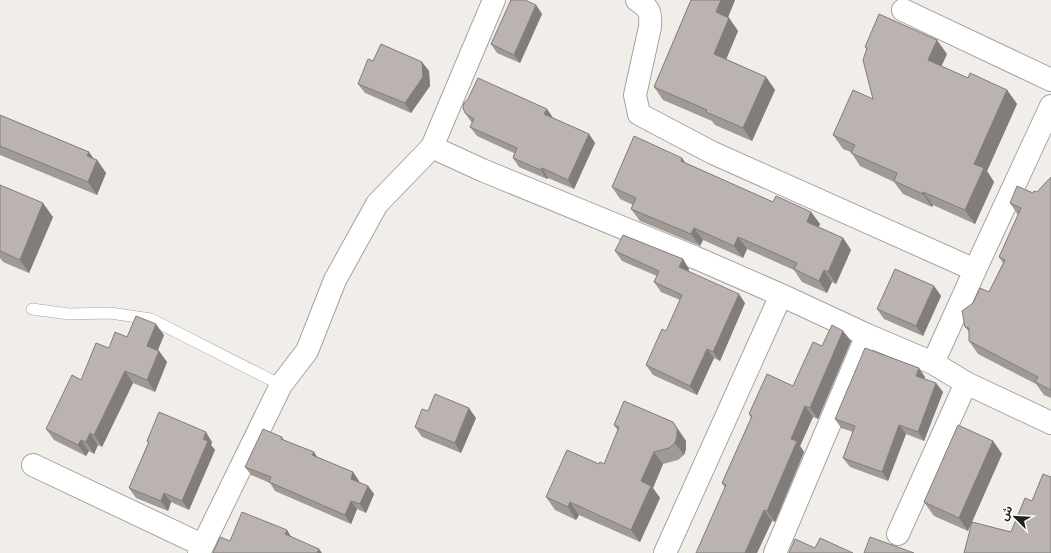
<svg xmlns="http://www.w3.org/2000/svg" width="1051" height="553" font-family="'Roboto Condensed','Noto Sans Arabic',sans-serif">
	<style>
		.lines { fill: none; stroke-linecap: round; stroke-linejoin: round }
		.lane-casing { stroke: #a3a3a3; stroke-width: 12 }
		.street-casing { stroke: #a3a3a3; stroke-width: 24 }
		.lane { stroke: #fff; stroke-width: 11 }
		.street { stroke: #fff; stroke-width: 22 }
		.wall { fill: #a09a96 }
		.shaded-wall { fill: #827d7a }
		.building { fill: #bab3af; stroke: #827d7a }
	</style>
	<rect width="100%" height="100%" fill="#f1eeea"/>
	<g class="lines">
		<defs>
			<path id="lane" d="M32 309 69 314 110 313 151 319 281 385"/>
			<path id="street" d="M637 0C650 9 651 12 650 27L635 95 639 114 713 153 975 270
				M903 10 1051 80
				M432 147 482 170 694 257 781 295 867 335 933 363 966 383 1051 423
				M933 363 975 270 1051 106
				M33 465 202 545
				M898 534 966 383
				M199 553 281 385 307 351 335 280 377 204 432 147 494 0
				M665 553 781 295
				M775 553 867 335"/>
		</defs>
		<use href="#lane" class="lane-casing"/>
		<use href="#street" class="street-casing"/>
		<use href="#lane" class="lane"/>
		<use href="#street" class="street"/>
	</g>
	<path class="wall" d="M691 0H735L728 17 729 18 738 31 726 59 766 77 775 90 752 141 715 125 712 121 663 100 654 87Z
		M536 5 542 14 520 63 497 53 491 44Z
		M865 47 947 54 941 66 968 78 1007 90 1017 104 987 171 994 182 975 224 933 205 932 207 903 194 894 182 860 166 851 152 843 149 833 135 873 99 866 49Z
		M373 61 422 62 429 71 430 86 411 113 365 93 358 84Z
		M547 109 553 118 589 134 595 143 574 189 548 178 547 179 519 167 513 158 514 153 477 136 470 127 472 123 465 113Z
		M0 115 89 152 93 158 97 160 106 173 97 195 0 155Z
		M686 163 773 202 811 212 820 224 819 227 843 238 851 250 836 284 832 282 827 293 802 282 794 270 747 249 743 258 703 240 700 246 640 221 631 209 633 205 620 199 612 187Z
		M1051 177V398L1044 395 1036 384 978 354 969 341V332L965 327 973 303 989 292 1003 263 999 257 1018 215 1010 203 1033 193 1037 192Z
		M0 185 53 217 29 273 3 262 0 258Z
		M615 251 683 259 689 269 688 271 745 303 720 361 714 358 697 395 653 375 646 365 666 331 680 300 661 292 654 282 657 276 622 261Z
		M934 286 941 296 923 336 884 319 877 309Z
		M843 331 851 341 818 419 813 417 800 446 804 452 775 522 772 521 757 553H696L725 488 722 483 751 418 749 414 793 386 822 346Z
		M164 335 158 350 159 351 167 362 155 392 133 383 102 447 98 445 94 454 89 451 86 456 54 440 46 429 81 380 109 348 127 337Z
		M925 377 924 379 936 383 943 392 924 441 906 434 888 481 850 467 843 458 853 432 841 428 835 419Z
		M476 418 461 453 422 437 415 427Z
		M673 422 686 441V449L684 455 678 460 663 464 653 488 660 498 640 542 579 515 576 520 555 510 546 497 599 464H604L618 431 614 425Z
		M282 437 284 440 317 457 353 472 359 481V482L368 486 374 494 366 513 357 509 351 524 275 491 270 483 251 475 245 467Z
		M147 441 212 442 211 445 215 450 189 510 171 502 168 511 136 498 129 488 148 443Z
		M993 441 1002 454 972 522 1011 532 1032 501 1051 553 971 524 968 531 934 516 924 502Z"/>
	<path class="shaded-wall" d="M721 0H735L725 25 716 12Z
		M536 5 542 14 520 63 514 55Z
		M729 18 738 31 723 67 714 54Z
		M937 40 947 54 938 74 928 60Z
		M422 62 429 71 430 86 411 113 405 103Z
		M766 77 775 90 752 141 743 128Z
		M1007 90 1017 104 987 171 994 182 975 224 965 210 974 164Z
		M547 109 553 118 544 114Z
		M589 134 595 143 574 189 568 180Z
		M89 152 96 162 97 160 106 173 97 195 88 182 87 156Z
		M682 158 691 170 681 161Z
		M542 168 548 178 547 179 541 170Z
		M923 192 933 205 932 207 923 194Z
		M43 203 53 217 29 273 20 260Z
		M811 212 820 224 816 234 807 222Z
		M694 228 703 240 700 246 691 234Z
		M738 237 747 249 743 258 734 246Z
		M843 238 851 250 836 284 828 272Z
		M683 259 689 269 686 276 679 267Z
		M824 270 832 282 827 293 819 281Z
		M934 286 941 296 923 336 916 326Z
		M739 294 745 303 720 361 713 352Z
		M156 324 164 335 155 357 147 346Z
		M843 331 851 341 818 419 810 408Z
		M707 349 714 358 697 395 690 386Z
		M159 351 167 362 155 392 147 380Z
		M919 368 925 377 922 385 916 376Z
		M125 371 133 383 102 447 94 435Z
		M936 383 943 392 924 441 918 432Z
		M805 406 813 417 800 446 804 452 775 522 767 511 791 439Z
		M469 408 476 418 461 453 455 443Z
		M673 422 686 441V449L684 455 675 443Z
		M899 425 906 434 888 481 882 472Z
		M206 432 212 442 211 445 215 450 189 510 182 501Z
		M90 433 98 445 94 454 86 442Z
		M81 440 89 451 86 456 78 445Z
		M993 441 1002 454 968 531 959 518Z
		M314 452 320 461 312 455Z
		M654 452 663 464 653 488 660 498 640 542 631 530 641 481Z
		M353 472 359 481 357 487 351 479Z
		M368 486 374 494 366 513 360 504Z
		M164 493 171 502 168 511 161 501Z
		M351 501 357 509 351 524 345 515Z
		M570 502 579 515 576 520 568 507Z
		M764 510 772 521 757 553H745Z
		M287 530 294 541 285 534Z
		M319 549 322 553H317Z"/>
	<path class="building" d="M511 0H525L536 5 514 55 491 44Z
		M691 0H721L716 12 729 18 714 54 766 77 743 128 706 112 707 110 654 87Z
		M879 14 937 40 928 60 968 78 970 73 1007 90 974 164 984 168 965 210 923 192V194L894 181 897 173 851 153 855 145 833 135 853 90 873 99 863 60 867 48 865 47Z
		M381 44 422 62 423 77 405 103 358 84 368 59 373 61Z
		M478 78 547 109 544 114 589 134 568 180 542 168 541 170 513 158 517 148 470 127 474 119 465 113 463 108 464 103 468 99Z
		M0 115 89 152 87 156 97 160 88 182 0 146Z
		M634 136 682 158 681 161 773 202 776 196 811 212 807 222 843 238 828 272 824 270 819 281 794 269 797 263 738 237 734 246 694 228 691 234 631 209 636 198 612 187Z
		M1051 177V390L1035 382 1038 377 969 341V328L965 327 962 311 973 303 980 288 989 292 1005 260 999 257 1021 208 1010 203 1017 186 1033 193 1034 191 1037 192Z
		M0 185 43 203 20 260 0 251Z
		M623 235 683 259 679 267 739 294 713 352 707 349 690 386 646 365 662 329 666 331 682 295 654 282 659 271 615 251Z
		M895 269 934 286 916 326 877 309Z
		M136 316 156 324 147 346 159 351 147 380 125 371 94 435 90 433 86 442 81 440 78 445 46 429 72 375 81 380 96 343 109 348 115 332 127 337Z
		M832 325 843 331 810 408 805 406 791 439 797 441 767 511 764 510 745 553H696L726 485 722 483 752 416 749 414 767 374 793 386 813 342 822 346Z
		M865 348 919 368 916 376 936 383 918 432 899 425 882 472 843 458 855 426 835 419Z
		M435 394 469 408 455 443 415 427 422 409 428 411Z
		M624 401 673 422 677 429V436L675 443 669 448 654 452 641 481 651 486 631 530 570 502 568 507 546 497 567 450 599 464 600 462 604 464 619 427 614 425Z
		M159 412 206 432 203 439 208 441 182 501 164 493 161 501 129 488 149 442 147 441Z
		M958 425 993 441 959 518 924 502Z
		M263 429 282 437 281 439 314 452 312 455 353 472 351 479 368 486 360 504 351 501 345 515 269 482 271 477 245 467Z
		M1043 474 1051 477V553H964L972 522 1011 532 1025 498 1032 501Z
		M242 512 287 530 285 534 319 549 317 553H213L220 537 230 541Z
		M870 537 914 553H864Z
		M820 538 853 553H789L795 539 815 548Z"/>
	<g transform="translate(1015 517) rotate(294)" stroke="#ffffff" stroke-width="3" paint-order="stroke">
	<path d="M0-3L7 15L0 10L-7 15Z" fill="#222222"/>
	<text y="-6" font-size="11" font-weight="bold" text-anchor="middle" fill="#222222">ش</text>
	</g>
</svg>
